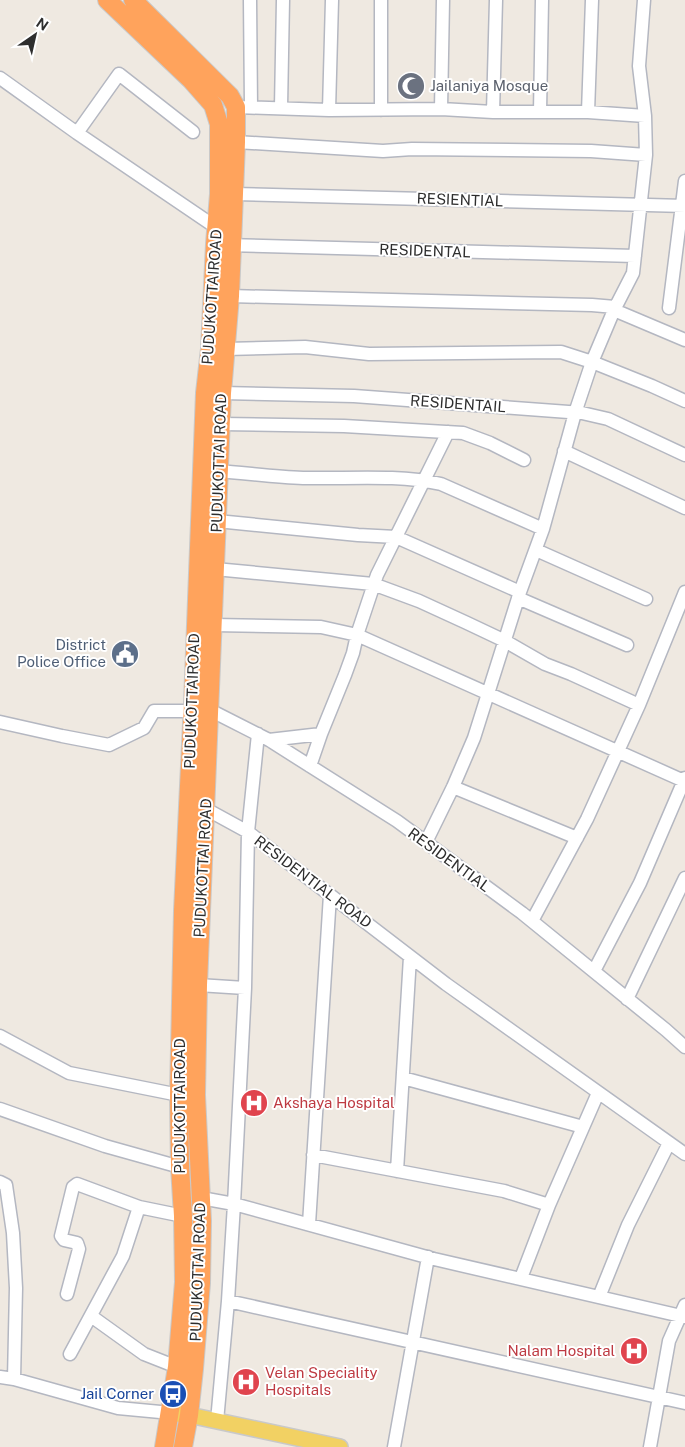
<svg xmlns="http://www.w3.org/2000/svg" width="685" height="1447" font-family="'Public Sans',sans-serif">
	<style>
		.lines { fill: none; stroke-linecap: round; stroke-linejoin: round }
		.minor-casing { stroke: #b4b7c1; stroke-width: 15 }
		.major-casing { stroke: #c9c9c9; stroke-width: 18 }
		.highway-casing { stroke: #c9c9c9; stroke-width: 20 }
		.minor { stroke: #fff; stroke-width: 12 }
		.major { stroke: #f2d163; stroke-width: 15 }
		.highway { stroke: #ffa35c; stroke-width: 18 }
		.labels { text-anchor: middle; stroke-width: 4; stroke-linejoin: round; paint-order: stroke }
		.worship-label { font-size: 15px; fill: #5b616d; stroke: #fff; text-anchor: start }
		.street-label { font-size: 15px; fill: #2e2e2e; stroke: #fff }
		.service-label { font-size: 15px; fill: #4e5e75; stroke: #fff; text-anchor: end }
		.health-label { font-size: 15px; fill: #be3a42; stroke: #fff; text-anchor: start }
		.transit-label { font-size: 15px; fill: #164399; stroke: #fff; text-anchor: end }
	</style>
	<rect width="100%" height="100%" fill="#efe9e1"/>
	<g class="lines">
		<defs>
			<path id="minor" d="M250 0 251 107
				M381 0V110
				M0 78 77 133 217 228
				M236 107 329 110 441 109 493 112H588L592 0
				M281 107 283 0
				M441 109 443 0
				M329 110 332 0
				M493 112 496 0
				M540 112 542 0
				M588 112 645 116
				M77 133 119 74 193 132
				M236 142 383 151 412 149 591 151 646 155
				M234 194 685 206
				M225 245 635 256
				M230 296 592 305 615 307
				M669 308 685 181
				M614 310 685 340
				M226 349 305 347 369 354 561 352 592 362 652 386 685 401
				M222 393 354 396 582 413 608 419 685 455
				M221 424 344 426 463 433 490 443 524 460
				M564 451 685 508
				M218 471C246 473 275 477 303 478 349 479 396 474 441 484L543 529
				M217 521 358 535 396 537 520 592
				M536 550 646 599
				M215 569 373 584 419 601 467 623 505 641 545 664 571 674 639 705
				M518 598 627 645
				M213 625 321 627 357 635 684 781
				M202 706 269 740 397 821 522 913 666 1030 685 1047
				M0 722 62 736 109 745 144 728 154 711H192
				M269 740 321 734
				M310 766 321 734 345 675 353 653 357 635 377 575 448 432
				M453 787 577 838
				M206 809 248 832 258 734
				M426 842 453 787 474 738 520 592 543 529 575 413 592 362 614 310 633 273 646 155 645 116 639 66 644 0
				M532 921 587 819 639 705 685 592
				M594 971 640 883 685 778
				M198 985 245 988
				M627 999 685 878
				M0 1036 69 1073 179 1095H186
				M403 1078 583 1127
				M0 1109 105 1146 180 1167
				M313 1155 504 1191 549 1205
				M397 1171 410 957
				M0 1182 6 1185 13 1233 16 1288 14 1379
				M201 1198 234 1204 434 1259 685 1317
				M309 1224 330 895
				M521 1278 549 1205 598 1093
				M67 1294 79 1249 77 1243 64 1240 61 1236 73 1187 77 1184 139 1207 183 1216
				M599 1297 628 1225 669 1143
				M228 1301 685 1403
				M91 1316 144 1354 177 1367
				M70 1354 123 1256 139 1207
				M0 1377 14 1379 118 1408 171 1413
				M217 1421 228 1301 234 1204 245 988 248 832 446 984 685 1154
				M394 1447 428 1257
				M650 1447 669 1341 685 1305"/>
			<path id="major" d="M177 1414 189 1415 340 1447"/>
			<path id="highway" d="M107 0 191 80 213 105 219 124V194L215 244 210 349 205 393 193 703 183 911 179 1095 180 1167 183 1216 184 1282 177 1367 164 1447
				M133 0 230 96 236 107V142L230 296 222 393 198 985 196 1095 202 1221 201 1283 194 1369 189 1415 183 1447"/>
		</defs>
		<use href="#minor" class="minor-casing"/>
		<use href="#major" class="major-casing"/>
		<use href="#highway" class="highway-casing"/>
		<use href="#minor" class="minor"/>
		<use href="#major" class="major"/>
		<use href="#highway" class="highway"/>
	</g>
	<defs>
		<symbol id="mosque-disc" viewBox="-11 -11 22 22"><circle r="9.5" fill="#6b7280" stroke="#fff"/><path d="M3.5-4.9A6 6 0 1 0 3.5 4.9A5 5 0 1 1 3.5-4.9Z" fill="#fff"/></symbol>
		<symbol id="civic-disc" viewBox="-11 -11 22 22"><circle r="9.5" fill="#5c6f8a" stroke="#fff"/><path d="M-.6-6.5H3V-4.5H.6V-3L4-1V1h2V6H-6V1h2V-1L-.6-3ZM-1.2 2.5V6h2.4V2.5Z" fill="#fff"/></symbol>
		<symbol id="hospital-disc" viewBox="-11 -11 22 22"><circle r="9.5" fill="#e0444e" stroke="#fff"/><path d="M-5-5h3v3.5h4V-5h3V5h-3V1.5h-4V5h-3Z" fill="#fff"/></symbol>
		<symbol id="bus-disc" viewBox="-11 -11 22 22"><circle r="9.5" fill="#1a4fb4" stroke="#fff"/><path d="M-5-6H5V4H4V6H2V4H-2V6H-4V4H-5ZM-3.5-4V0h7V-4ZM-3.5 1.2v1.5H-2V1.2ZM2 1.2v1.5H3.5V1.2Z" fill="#fff"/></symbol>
	</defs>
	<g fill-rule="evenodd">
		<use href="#mosque-disc" x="395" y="70" width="32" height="32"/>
		<use href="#civic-disc" x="109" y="638" width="32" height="32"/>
		<use href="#hospital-disc" x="238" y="1087" width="32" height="32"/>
		<use href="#hospital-disc" x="618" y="1335" width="32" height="32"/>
		<use href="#hospital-disc" x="230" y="1366" width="32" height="32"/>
		<use href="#bus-disc" x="157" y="1378" width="32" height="32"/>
	</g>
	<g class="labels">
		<g class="worship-label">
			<text x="430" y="91">Jailaniya Mosque</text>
		</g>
		<g class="street-label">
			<text transform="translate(460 200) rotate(2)" y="5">RESIENTIAL</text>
			<text transform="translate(425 251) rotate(2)" y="5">RESIDENTAL</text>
			<text transform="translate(212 297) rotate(-86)" y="5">PUDUKOTTAIROAD</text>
			<text transform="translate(458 404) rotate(4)" y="5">RESIDENTAIL</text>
			<text transform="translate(219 463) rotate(-88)" y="5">PUDUKOTTAI ROAD</text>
			<text transform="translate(192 701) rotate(-88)" y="5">PUDUKOTTAIROAD</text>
			<text transform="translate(449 860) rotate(36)" y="5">RESIDENTIAL</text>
			<text transform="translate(203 868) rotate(-87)" y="5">PUDUKOTTAI ROAD</text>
			<text transform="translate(313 882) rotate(37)" y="5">RESIDENTIAL ROAD</text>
			<text transform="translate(180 1106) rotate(-90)" y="5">PUDUKOTTAIROAD</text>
			<text transform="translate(198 1272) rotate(-88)" y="5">PUDUKOTTAI ROAD</text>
		</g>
		<g class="service-label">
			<text x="106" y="650">District<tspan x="106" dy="17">Police Office</tspan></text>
		</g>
		<g class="health-label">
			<text x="273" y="1108">Akshaya Hospital</text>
			<text x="615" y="1356" text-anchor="end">Nalam Hospital</text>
			<text x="265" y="1378">Velan Speciality<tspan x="265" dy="17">Hospitals</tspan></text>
		</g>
		<g class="transit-label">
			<text x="154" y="1399">Jail Corner</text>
		</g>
	</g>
	<g transform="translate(35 35) rotate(34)" stroke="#ffffff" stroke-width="4" paint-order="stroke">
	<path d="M0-4L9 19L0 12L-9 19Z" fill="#2e2e2e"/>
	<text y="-8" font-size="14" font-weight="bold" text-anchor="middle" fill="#2e2e2e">N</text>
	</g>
</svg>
